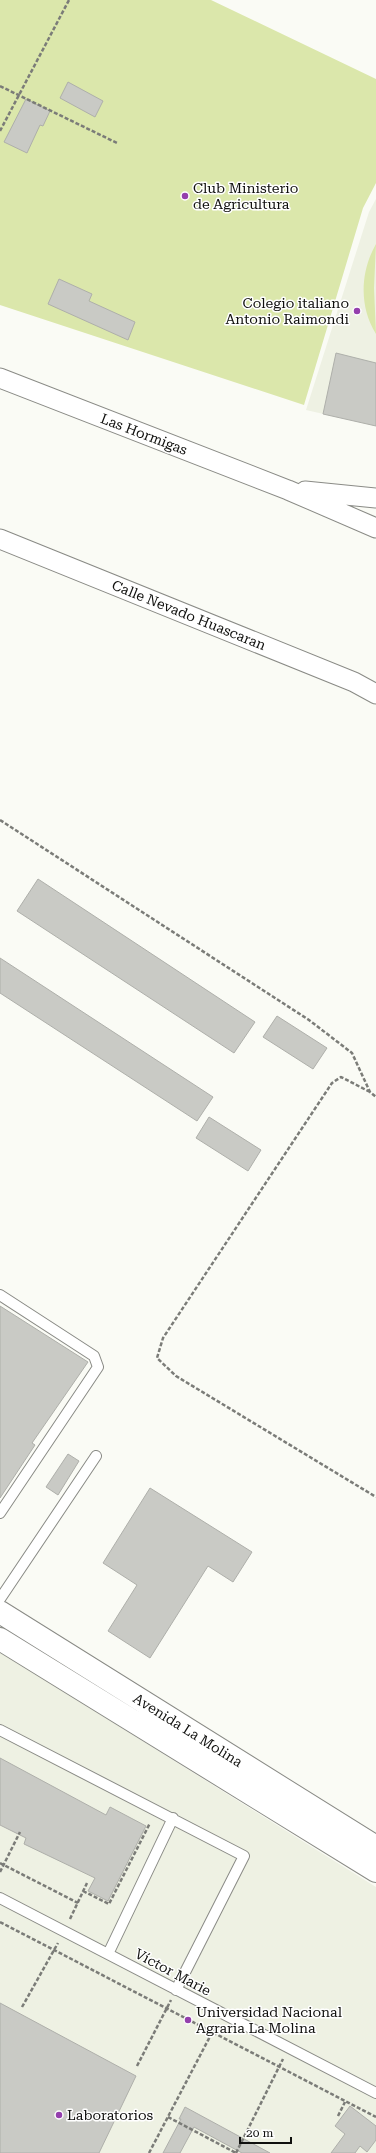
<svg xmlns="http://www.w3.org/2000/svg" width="376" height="2153" font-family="'Roboto Serif',serif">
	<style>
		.built { fill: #eef1e3 }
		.green { fill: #dbe7ab }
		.building { fill: #c9cac5; stroke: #aeafaa }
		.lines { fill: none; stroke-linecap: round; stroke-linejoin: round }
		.lane-casing { stroke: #8a8b86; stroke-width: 12 }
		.street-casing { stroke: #8a8b86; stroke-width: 21 }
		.secondary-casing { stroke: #8a8b86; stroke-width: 24 }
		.path { stroke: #7b7c78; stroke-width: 2.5; stroke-dasharray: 4 2; stroke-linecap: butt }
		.lane { stroke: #fff; stroke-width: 10 }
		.street { stroke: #fff; stroke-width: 19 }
		.secondary { stroke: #fff; stroke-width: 22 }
		.poi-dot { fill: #943fad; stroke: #fff; stroke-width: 1.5 }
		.labels { text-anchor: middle; stroke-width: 3; stroke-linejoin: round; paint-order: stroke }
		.poi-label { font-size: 14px; fill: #10100e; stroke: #fff; text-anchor: start }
		.street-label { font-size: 14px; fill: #10100e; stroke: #fff }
	</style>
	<rect width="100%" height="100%" fill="#fafbf5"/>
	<path class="built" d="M376 199V426L306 410 369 212Z
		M0 1652 376 1887V2153H0Z"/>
	<path class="green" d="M0 0H211L376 79V183L363 208 304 405 0 305Z
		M376 244 374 288 376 334C359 307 360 272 376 244Z"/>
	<path class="building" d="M68 82 103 101 95 117 60 98Z
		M26 99 50 111 43 126 40 125 27 153 4 142Z
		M59 279 92 294 89 301 135 322 128 340 48 304Z
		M336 353 376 363V426L323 414Z
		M38 879 255 1022 234 1053 17 911Z
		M0 958 213 1097 197 1121 0 993Z
		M277 1016 327 1048 313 1069 263 1037Z
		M209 1117 261 1150 248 1171 196 1138Z
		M0 1306 88 1362 32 1443 35 1445 0 1498Z
		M68 1454 79 1461 58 1495 46 1487Z
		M150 1488 252 1552 233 1582 208 1566 150 1658 108 1631 137 1585 103 1563Z
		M0 1758 106 1815 110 1807 146 1826 108 1901 88 1891 95 1878 24 1844 26 1838 0 1825Z
		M0 2003 136 2076 99 2153H0Z
		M350 2106 376 2126V2140L367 2152 360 2146 355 2153H331L345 2134 335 2126Z
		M185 2107 270 2153H242L194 2127 180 2153H163L181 2119H179Z"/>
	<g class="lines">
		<defs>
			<path id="lane" d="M0 1295 94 1356 98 1367 0 1513
				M0 1599 96 1456
				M0 1730 244 1856 176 1990
				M0 1898 376 2093
				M108 1954 173 1818"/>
			<path id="street" d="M0 378 288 490 376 528
				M305 491 376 498
				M0 539 354 682 376 694"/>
			<path id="secondary" d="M0 1612 376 1847
				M0 1639 376 1871"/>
		</defs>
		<use href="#lane" class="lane-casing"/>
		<use href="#street" class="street-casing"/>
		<use href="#secondary" class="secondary-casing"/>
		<path class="path" d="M0 86 117 143
			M0 131 69 0
			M0 820 309 1020 352 1053 370 1092 376 1097
			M370 1092 341 1077 332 1083 163 1338 157 1358 176 1376 376 1497
			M0 1863 78 1903
			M0 1872 20 1832
			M83 1891 109 1904 150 1823
			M70 1919 87 1883
			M0 1922 376 2117
			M22 2007 58 1943
			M137 2066 171 2000
			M338 2116 345 2102
			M168 2117 236 2153
			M149 2153 216 2025
			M236 2153 283 2059"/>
		<use href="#lane" class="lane"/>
		<use href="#street" class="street"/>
		<use href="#secondary" class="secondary"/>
	</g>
	<g class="poi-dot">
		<circle cx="185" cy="196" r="4"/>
		<circle cx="357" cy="311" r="4"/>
		<circle cx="188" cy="2020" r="4"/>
		<circle cx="59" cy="2115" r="4"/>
	</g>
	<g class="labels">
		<g class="poi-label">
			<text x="193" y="193">Club Ministerio<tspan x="193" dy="16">de Agricultura</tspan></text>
			<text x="349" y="308" text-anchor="end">Colegio italiano<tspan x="349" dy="16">Antonio Raimondi</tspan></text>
			<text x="196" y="2017">Universidad Nacional<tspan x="196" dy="16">Agraria La Molina</tspan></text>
			<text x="67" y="2120">Laboratorios</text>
		</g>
		<g class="street-label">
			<text transform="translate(144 434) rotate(21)" y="5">Las Hormigas</text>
			<text transform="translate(189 615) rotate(22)" y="5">Calle Nevado Huascaran</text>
			<text transform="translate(188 1730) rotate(32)" y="5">Avenida La Molina</text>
			<text transform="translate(173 1972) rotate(28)" y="5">Víctor Marie</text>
		</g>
	</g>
	<path d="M240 2137v6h51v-6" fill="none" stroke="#10100e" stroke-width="2"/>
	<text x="246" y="2137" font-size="12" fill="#10100e" stroke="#ffffff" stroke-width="3" paint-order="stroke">20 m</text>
</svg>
